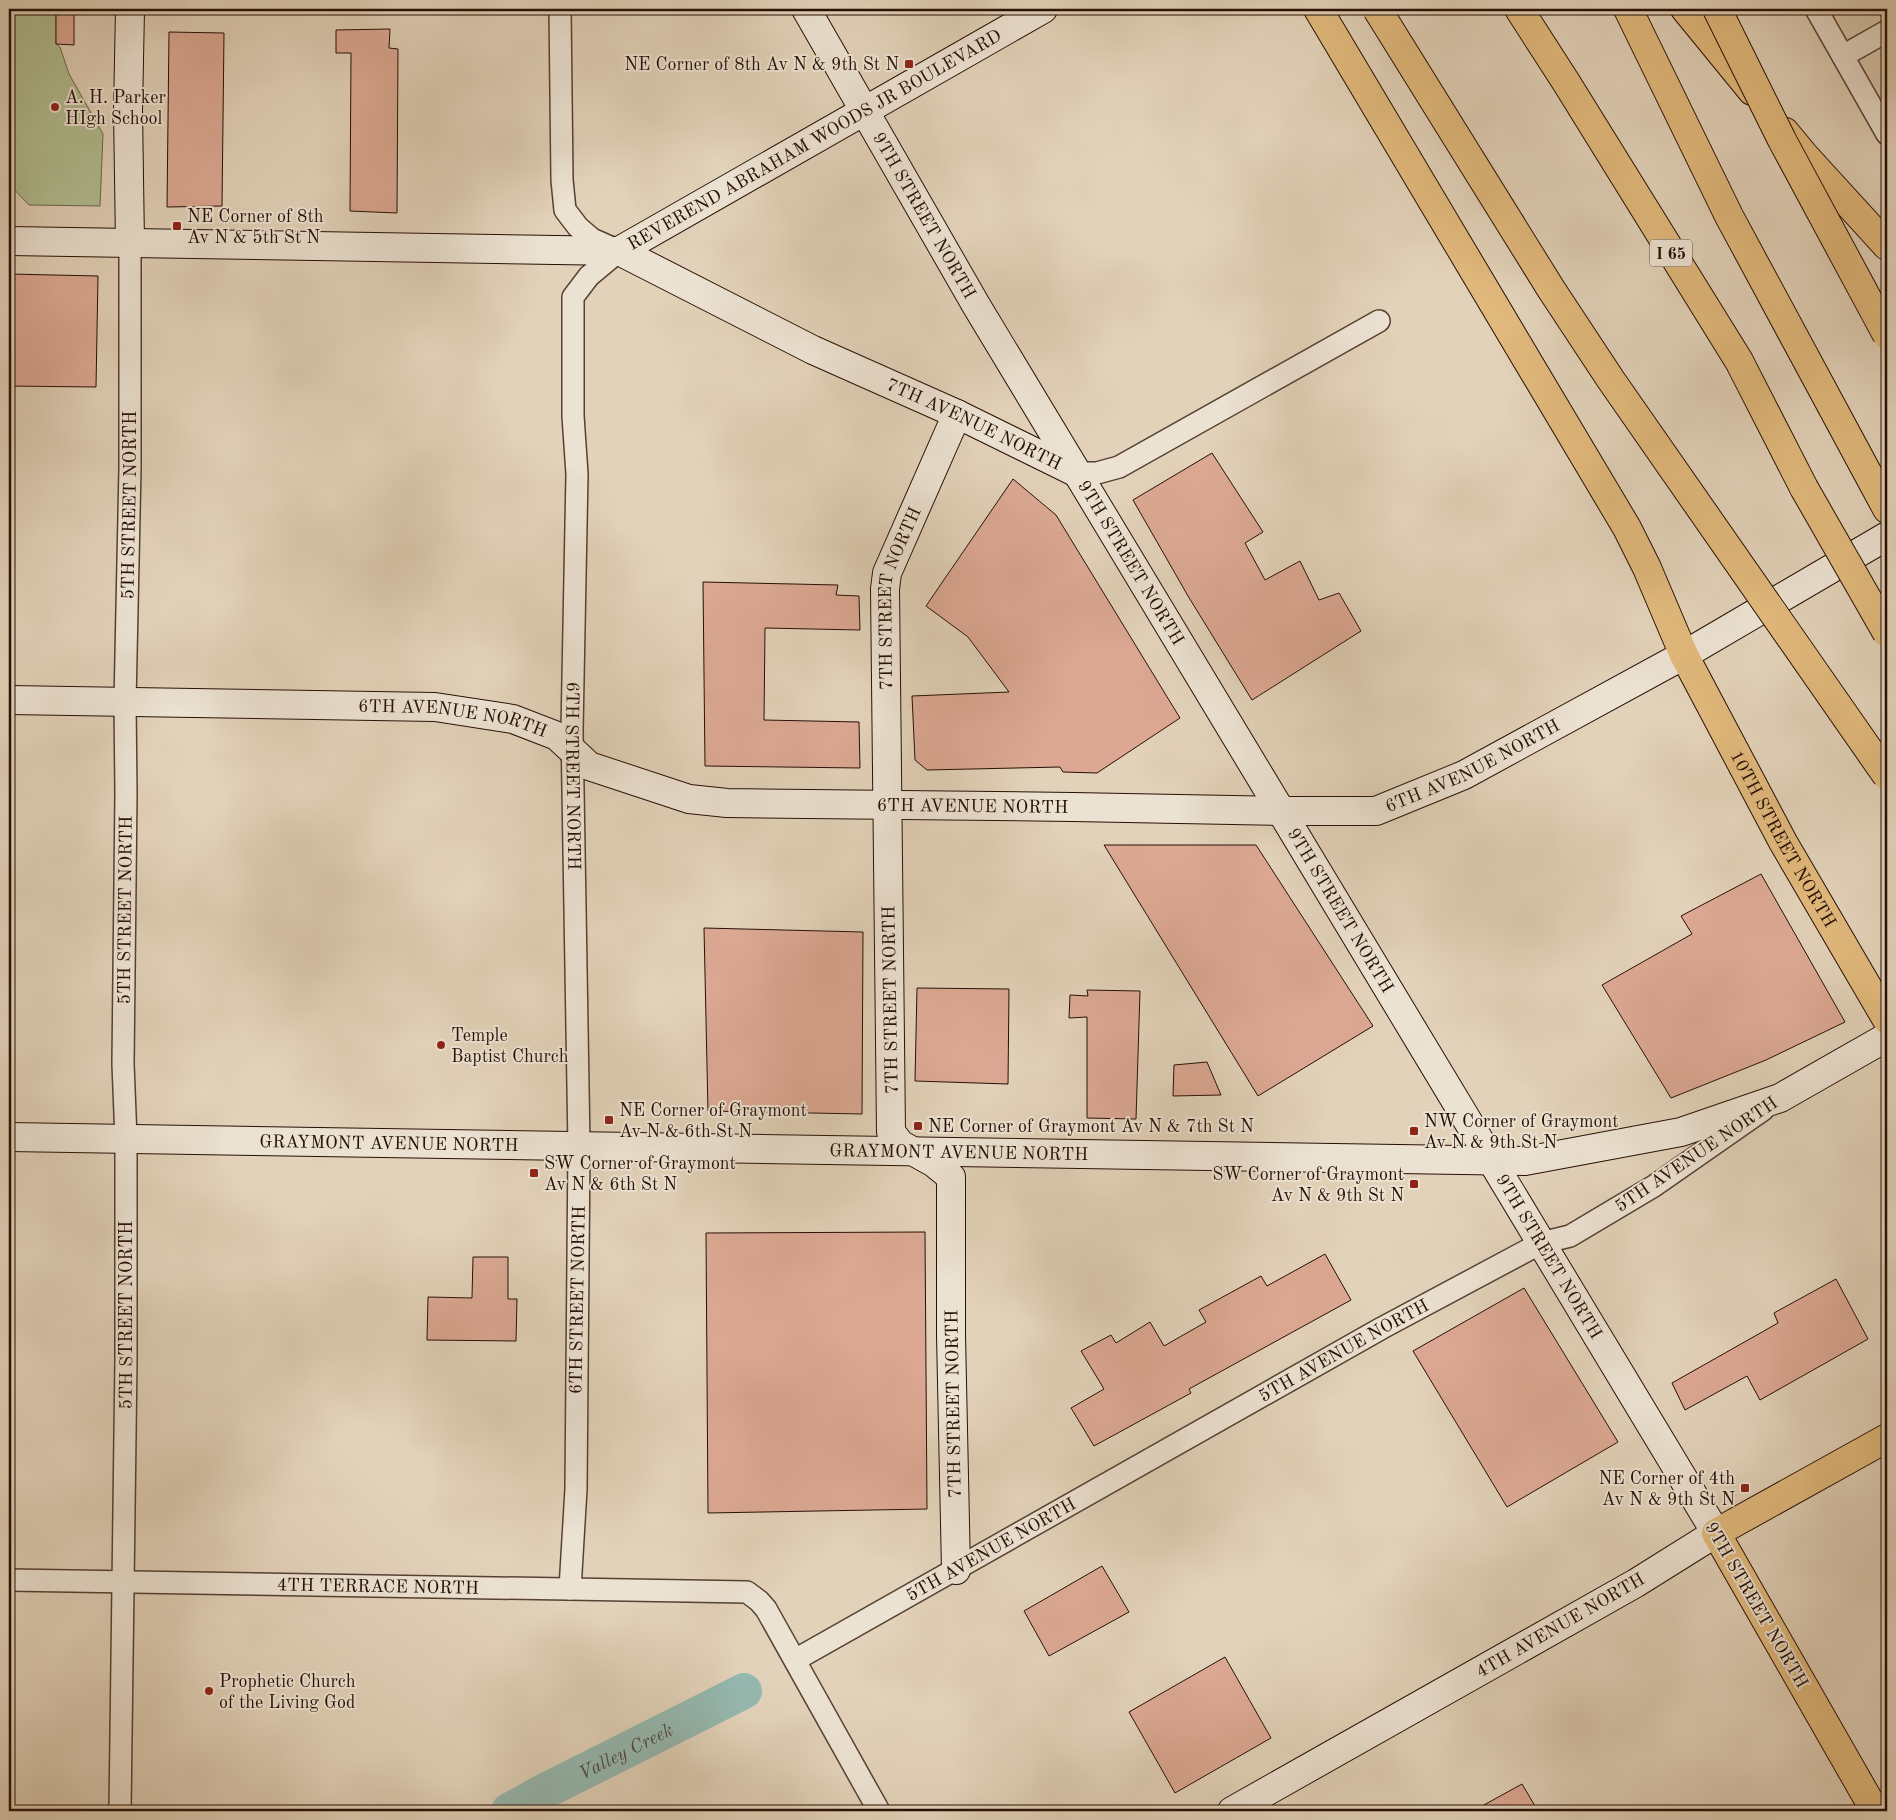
<svg xmlns="http://www.w3.org/2000/svg" width="1896" height="1820" font-family="'Old Standard TT',serif">
	<style>
		.green { fill: #b1bd91; stroke: #6c664b }
		.lines { fill: none; stroke-linecap: round; stroke-linejoin: round }
		.river { stroke: #95b8af; stroke-width: 36 }
		.building { fill: #dca893; stroke: #260f05 }
		.street-casing { stroke: #554032; stroke-width: 24 }
		.secondary-casing { stroke: #260f05; stroke-width: 30 }
		.primary-casing { stroke: #260f05; stroke-width: 30 }
		.highway-casing { stroke: #260f05; stroke-width: 30 }
		.street { stroke: #ece2d2; stroke-width: 21 }
		.secondary { stroke: #ece2d2; stroke-width: 28 }
		.primary { stroke: #e1b97c; stroke-width: 28 }
		.highway { stroke: #e1b97c; stroke-width: 28 }
		.highway-bridge-casing { stroke: #260f05; stroke-width: 30; stroke-linecap: butt }
		.highway-bridge { stroke: #e1b97c; stroke-width: 28 }
		.poi-dot { fill: #8f2418; stroke: #ece2d2; stroke-width: 2 }
		.labels { text-anchor: middle; stroke-width: 4; stroke-linejoin: round; paint-order: stroke }
		.shield { fill: #ece2d2; stroke: #614e42; stroke-width: 1 }
		.shield-label { font-size: 16px; font-weight: bold; fill: #260f05 }
		.poi-label { font-size: 18px; fill: #260f05; stroke: #ece2d2; text-anchor: start }
		.street-label { font-size: 18px; fill: #260f05; stroke: #ece2d2 }
		.water-label { font-size: 19px; font-style: italic; fill: #4d4a40; stroke: #ece2d2 }
	</style>
	<rect width="100%" height="100%" fill="#e2d2b9"/>
	<filter id="stains"><feTurbulence type="fractalNoise" baseFrequency=".004" numOctaves="4"/><feColorMatrix values="0 0 0 0 .2 0 0 0 0 .09 0 0 0 0 .02 0 0 0 .5 -.17"/></filter>
	<radialGradient id="worn" r=".72"><stop offset=".6" stop-color="#630" stop-opacity="0"/><stop offset="1" stop-color="#630" stop-opacity=".3"/></radialGradient>
	<path class="green" d="M9 9H56V44L60 47 69 74 103 134 100 206 29 205 9 184Z"/>
	<g class="lines">
		<path class="river" id="s1" d="M509 1811 545 1791 744 1691"/>
	</g>
	<path class="building" d="M56 9H74V45L56 44Z
		M390 29 389 48 398 49 397 213 350 211 351 53H336V30Z
		M169 32 224 33 222 206 167 207Z
		M9 274 98 276 96 387 9 386Z
		M1212 453 1263 532 1245 543 1265 580 1300 561 1319 600 1339 593 1361 631 1252 700 1188 596 1133 500Z
		M1013 479 1056 515 1180 718 1097 773 1063 772 1060 767 927 770 915 760 912 696 1009 692 968 637 926 606Z
		M703 582 838 585 836 595 859 596 860 630 765 628 764 720 859 722 860 768 705 766Z
		M1104 845H1256L1373 1026 1258 1096Z
		M1761 874 1845 1022 1766 1060 1671 1098 1602 985 1692 934 1681 916Z
		M704 928 863 932 862 1114 708 1111Z
		M917 988 1009 989 1008 1084 915 1081Z
		M1087 990 1140 991 1136 1119 1087 1118V1017L1069 1018 1070 995 1088 996Z
		M1207 1062 1221 1095 1173 1096 1174 1065Z
		M925 1232 927 1509 708 1513 706 1233Z
		M1325 1254 1351 1300 1189 1389 1191 1393 1094 1446 1071 1408 1104 1389 1081 1351 1111 1335 1116 1343 1150 1322 1164 1346 1206 1322 1199 1310 1261 1276 1267 1286Z
		M473 1257H508V1299H517L516 1341 427 1340 428 1297 472 1298Z
		M1836 1279 1868 1339 1760 1400 1747 1376 1685 1410 1672 1383 1778 1323 1774 1313Z
		M1524 1288 1618 1442 1507 1507 1413 1351Z
		M1102 1566 1129 1612 1049 1656 1024 1611Z
		M1225 1657 1271 1738 1175 1793 1129 1712Z
		M1522 1784 1538 1811H1473Z"/>
	<g class="lines">
		<defs>
			<g id="street">
				<path id="s2" d="M560 9 562 180 565 210 578 227 592 239 619 251 589 276 573 297V416L577 474 572 730 579 1146 576 1489 570 1589"/>
				<path d="M1816 9 1887 134"/>
				<path d="M1843 56 1887 31"/>
				<path d="M1077 473H1097L1119 467 1379 321"/>
				<path id="s3" d="M9 1580 747 1592 759 1601 766 1609 879 1811"/>
				<path id="s4" d="M795 1660 1382 1328 1541 1243 1570 1236 1654 1186 1763 1110"/>
				<path id="s5" d="M120 1811 126 1359V1139L123 1064 126 793 125 702 130 468V243"/>
			</g>
			<g id="secondary">
				<path id="s6" d="M806 9 976 305 1716 1533 1636 1583 1232 1811"/>
				<path id="s7" d="M9 241 619 251 1043 9"/>
				<path d="M130 243 128 111 130 9"/>
				<path id="s8" d="M619 251 813 350 957 414 1077 473"/>
				<path id="s9" d="M9 700 435 707 513 719 557 736 589 766 689 799 727 803 1073 807 1280 811H1376L1464 775 1684 655 1887 536"/>
				<path id="s10" d="M9 1137 1525 1161 1681 1132 1780 1098 1887 1037"/>
				<path id="s11" d="M956 1570 951 1335V1177L934 1163 900 1144 891 1132 885 589 887 573 957 414"/>
			</g>
			<g id="primary">
				<path id="s12" d="M1684 655 1783 842 1887 1020"/>
				<path d="M1875 1811 1716 1533 1887 1438"/>
			</g>
			<path id="highway" d="M1318 9 1627 528 1647 568 1684 655
				M1519 9 1566 82 1739 361 1804 488
				M1628 9 1729 216 1887 509
				M1685 9 1752 91
				M1785 132 1804 155 1887 246"/>
		</defs>
		<use href="#street" class="street-casing"/>
		<use href="#secondary" class="secondary-casing"/>
		<use href="#primary" class="primary-casing"/>
		<use href="#highway" class="highway-casing"/>
		<use href="#street" class="street"/>
		<use href="#secondary" class="secondary"/>
		<use href="#primary" class="primary"/>
		<use href="#highway" class="highway"/>
		<defs>
			<path id="highway-bridge" d="M1377 9 1551 289 1611 380 1887 776
				M1717 9 1782 140 1887 335
				M1804 488 1887 633"/>
		</defs>
		<use href="#highway-bridge" class="highway-bridge-casing"/>
		<use href="#highway-bridge" class="highway-bridge"/>
	</g>
	<g class="poi-dot">
		<rect x="904" y="59" width="10" height="10" rx="2.5"/>
		<circle cx="55" cy="107" r="5"/>
		<rect x="172" y="221" width="10" height="10" rx="2.5"/>
		<circle cx="441" cy="1045" r="5"/>
		<rect x="604" y="1115" width="10" height="10" rx="2.5"/>
		<rect x="913" y="1121" width="10" height="10" rx="2.5"/>
		<rect x="1409" y="1126" width="10" height="10" rx="2.5"/>
		<rect x="529" y="1168" width="10" height="10" rx="2.5"/>
		<rect x="1409" y="1179" width="10" height="10" rx="2.5"/>
		<rect x="1740" y="1483" width="10" height="10" rx="2.5"/>
		<circle cx="209" cy="1691" r="5"/>
	</g>
	<g class="labels">
		<rect class="shield" x="1650" y="239.5" width="42" height="27" rx="4"/>
		<g class="shield-label">
			<text x="1671" y="259">I 65</text>
		</g>
		<g class="poi-label">
			<text x="899" y="70" text-anchor="end">NE Corner of 8th Av N &amp; 9th St N</text>
			<text x="65" y="103">A. H. Parker<tspan x="65" dy="21">HIgh School</tspan></text>
			<text x="187" y="222">NE Corner of 8th<tspan x="187" dy="21">Av N &amp; 5th St N</tspan></text>
			<text x="451" y="1041">Temple<tspan x="451" dy="21">Baptist Church</tspan></text>
			<text x="619" y="1116">NE Corner of Graymont<tspan x="619" dy="21">Av N &amp; 6th St N</tspan></text>
			<text x="1424" y="1127">NW Corner of Graymont<tspan x="1424" dy="21">Av N &amp; 9th St N</tspan></text>
			<text x="928" y="1132">NE Corner of Graymont Av N &amp; 7th St N</text>
			<text x="544" y="1169">SW Corner of Graymont<tspan x="544" dy="21">Av N &amp; 6th St N</tspan></text>
			<text x="1404" y="1180" text-anchor="end">SW Corner of Graymont<tspan x="1404" dy="21">Av N &amp; 9th St N</tspan></text>
			<text x="1735" y="1484" text-anchor="end">NE Corner of 4th<tspan x="1735" dy="21">Av N &amp; 9th St N</tspan></text>
			<text x="219" y="1687">Prophetic Church<tspan x="219" dy="21">of the Living God</tspan></text>
		</g>
		<g class="street-label">
			<text dy="6" stroke="none"><textPath href="#s7" startOffset="835">REVEREND ABRAHAM WOODS JR BOULEVARD</textPath></text>
			<text dy="6" stroke="none"><textPath href="#s6" startOffset="238">9TH STREET NORTH</textPath></text>
			<text dy="6" stroke="none"><textPath href="#s8" startOffset="395">7TH AVENUE NORTH</textPath></text>
			<text dy="6" stroke="none"><textPath href="#s5" startOffset="1306">5TH STREET NORTH</textPath></text>
			<text dy="6" stroke="none"><textPath href="#s6" startOffset="642">9TH STREET NORTH</textPath></text>
			<text dy="6" stroke="none"><textPath href="#s11" startOffset="1005">7TH STREET NORTH</textPath></text>
			<text dy="6" stroke="none"><textPath href="#s9" startOffset="445">6TH AVENUE NORTH</textPath></text>
			<text dy="6" stroke="none"><textPath href="#s9" startOffset="1495">6TH AVENUE NORTH</textPath></text>
			<text dy="6" stroke="none"><textPath href="#s2" startOffset="815">6TH STREET NORTH</textPath></text>
			<text dy="6" stroke="none"><textPath href="#s9" startOffset="985">6TH AVENUE NORTH</textPath></text>
			<text dy="6" stroke="none"><textPath href="#s12" startOffset="209">10TH STREET NORTH</textPath></text>
			<text dy="6" stroke="none"><textPath href="#s5" startOffset="901">5TH STREET NORTH</textPath></text>
			<text dy="6" stroke="none"><textPath href="#s6" startOffset="1048">9TH STREET NORTH</textPath></text>
			<text transform="translate(890 1000) rotate(-91)" y="6">7TH STREET NORTH</text>
			<text dy="6" stroke="none"><textPath href="#s10" startOffset="380">GRAYMONT AVENUE NORTH</textPath></text>
			<text dy="6" stroke="none"><textPath href="#s10" startOffset="950">GRAYMONT AVENUE NORTH</textPath></text>
			<text transform="translate(1696 1154) rotate(-34)" y="6">5TH AVENUE NORTH</text>
			<text dy="6" stroke="none"><textPath href="#s6" startOffset="1452">9TH STREET NORTH</textPath></text>
			<text transform="translate(577 1300) rotate(-89)" y="6">6TH STREET NORTH</text>
			<text dy="6" stroke="none"><textPath href="#s5" startOffset="496">5TH STREET NORTH</textPath></text>
			<text dy="6" stroke="none"><textPath href="#s4" startOffset="630">5TH AVENUE NORTH</textPath></text>
			<text transform="translate(953 1404) rotate(-91)" y="6">7TH STREET NORTH</text>
			<text dy="6" stroke="none"><textPath href="#s4" startOffset="225">5TH AVENUE NORTH</textPath></text>
			<text dy="6" stroke="none"><textPath href="#s3" startOffset="369">4TH TERRACE NORTH</textPath></text>
			<text transform="translate(1757 1605) rotate(60)" y="6">9TH STREET NORTH</text>
			<text transform="translate(1560 1625) rotate(-30)" y="6">4TH AVENUE NORTH</text>
		</g>
		<g class="water-label">
			<text dy="7" stroke="none"><textPath href="#s1" startOffset="131">Valley Creek</textPath></text>
		</g>
	</g>
	<rect width="1896" height="1820" fill="none" stroke="#e2d2b9" stroke-width="30"/>
	<rect x="10" y="10" width="1876" height="1800" fill="none" stroke="#260f05" stroke-width="2.5"/>
	<rect x="15" y="15" width="1866" height="1790" fill="none" stroke="#260f05"/>
	<rect width="100%" height="100%" filter="url(#stains)"/>
	<rect width="100%" height="100%" fill="url(#worn)"/>
</svg>
